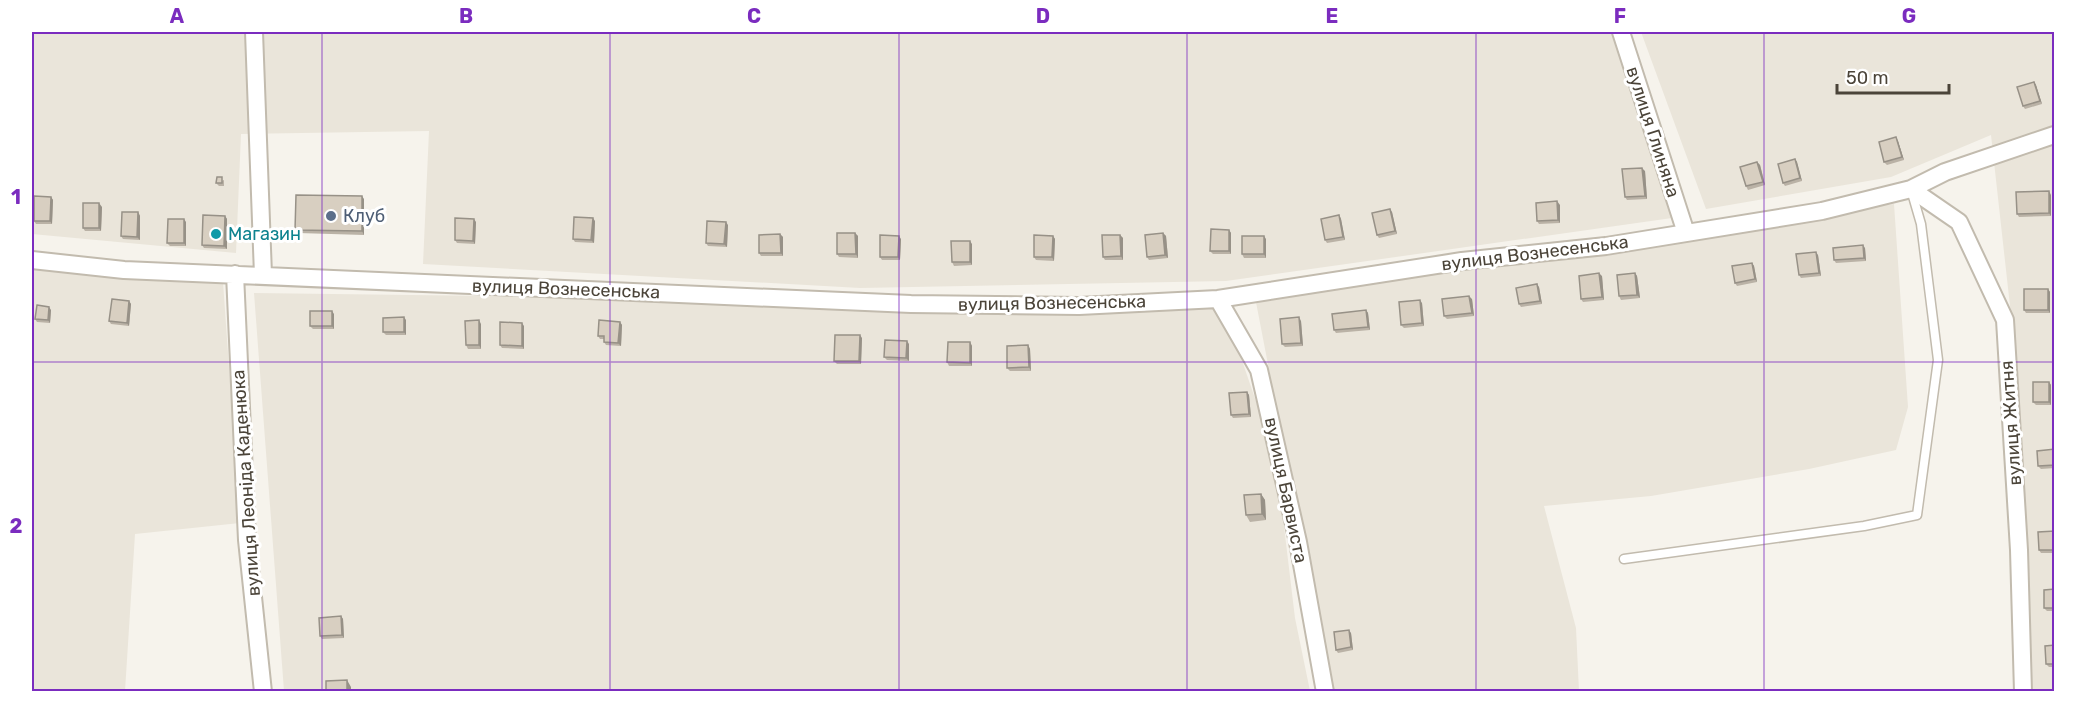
<svg xmlns="http://www.w3.org/2000/svg" width="2086" height="723" font-family="Rubik,sans-serif">
	<style>
		.residential { fill: #eae5da }
		.lines { fill: none; stroke-linecap: round; stroke-linejoin: round }
		.lane-casing { stroke: #c2bbae; stroke-width: 11 }
		.street-casing { stroke: #c2bbae; stroke-width: 20 }
		.lane { stroke: #fff; stroke-width: 8 }
		.street { stroke: #fff; stroke-width: 16 }
		.wall { fill: #bab2a6 }
		.shaded-wall { fill: #979187 }
		.building { fill: #d8cfc1; stroke: #979187; stroke-width: 1.5 }
		.grid { fill: none; stroke: #7b2cbf; stroke-width: 1.5; stroke-opacity: 0.55 }
		.service-dot { fill: #5c6f8a; stroke: #fff; stroke-width: 2 }
		.culture-dot { fill: #0f9aa8; stroke: #fff; stroke-width: 2 }
		.labels { text-anchor: middle; stroke-width: 6; stroke-linejoin: round; paint-order: stroke }
		.street-label { font-size: 18px; fill: #4b4439; stroke: #fff }
		.service-label { font-size: 18px; fill: #4e5e75; stroke: #fff; text-anchor: start }
		.culture-label { font-size: 18px; fill: #0d838f; stroke: #fff; text-anchor: start }
		.neatline { fill: none; stroke: #7b2cbf; stroke-width: 2 }
		.grid-label { font-size: 20px; text-anchor: middle; font-weight: bold; fill: #7b2cbf }
	</style>
	<rect width="100%" height="100%" fill="#f6f3ec"/>
	<path class="residential" d="M32 32H1615L1672 218 1226 281 860 288 423 264 429 131 241 134 236 253 32 234Z
		M1641 32H2054V691H2031L2015 351 1991 135 1891 177 1706 209Z
		M1894 204 1908 407 1896 450 1809 469 1651 496 1544 506 1576 628 1579 691H1331L1255 297Z
		M32 267 223 282 240 523 135 534 125 691H32Z
		M254 293 1223 305 1276 460 1295 618 1310 691H284Z"/>
	<g class="lines">
		<defs>
			<path id="lane" d="M1624 559 1864 526 1917 515 1938 360 1921 224 1912 193"/>
			<path id="street" d="M254 32 263 275
				M1621 32 1686 233
				M1911 189 1959 222 2005 320 2019 550 2023 692
				M32 260 124 270 911 304 1079 306 1218 299 1462 261 1606 246 1822 211 1911 189 1945 172 2054 135
				M235 274 247 540 263 692
				M1218 299 1259 370 1298 542 1325 692"/>
		</defs>
		<use href="#lane" class="lane-casing"/>
		<use href="#street" class="street-casing"/>
		<use href="#lane" class="lane"/>
		<use href="#street" class="street"/>
	</g>
	<path class="wall" d="M2034 82 2036 85 2042 104 2025 109 2023 106Z
		M1896 137 1898 141 1904 160 1887 165 1884 162Z
		M1795 159 1797 162 1802 181 1785 186 1783 183Z
		M1757 162 1760 165 1765 185 1748 190 1746 186Z
		M1645 171 1647 199 1627 200 1625 197Z
		M224 180V186H219L216 183Z
		M2051 195V216L2019 217 2017 214Z
		M51 197 53 200 52 224H36L34 221Z
		M364 199V235L298 233 295 230Z
		M1560 205V223L1539 224 1537 221Z
		M102 207 101 231H85L83 228Z
		M138 212 140 216V240L123 239 121 236Z
		M1392 212 1397 234 1379 238 1377 235Z
		M1339 215 1341 219 1345 240 1327 243 1325 240Z
		M225 216 227 219V249L204 248 202 245Z
		M595 221 594 243 575 242 573 239Z
		M186 222V246H170L167 243Z
		M476 222 475 244 457 243 455 240Z
		M728 225 727 247 708 246 706 243Z
		M1229 230 1231 233V254H1213L1210 251Z
		M855 233 858 236V258L839 257 837 254Z
		M1163 233 1166 236 1168 258 1149 260 1147 257Z
		M780 234 783 237V256H761L759 253Z
		M1120 235 1123 238V260H1105L1103 257Z
		M1053 236 1055 239 1054 261 1036 260 1034 257Z
		M901 239 900 260H882L880 257Z
		M1266 239V258H1244L1242 254Z
		M972 244V265L954 266 952 262Z
		M1865 248 1866 261 1836 263 1834 260Z
		M1818 255 1821 276 1801 278 1799 275Z
		M1752 263 1754 266 1757 282 1737 286 1735 283Z
		M1635 273 1637 276 1640 298 1621 300 1619 296Z
		M1602 276 1604 300 1583 302 1581 299Z
		M1539 287 1542 304 1521 307 1519 304Z
		M2048 289 2050 292V313H2026L2024 310Z
		M1472 299 1474 316 1447 319 1444 316Z
		M129 301 131 304 129 326 111 324 109 321Z
		M1422 303 1424 326 1404 328 1401 325Z
		M51 310 50 323 37 322 35 319Z
		M1366 310 1368 313 1370 330 1336 333 1334 330Z
		M334 314V329H313L310 326Z
		M406 320V335H386L383 332Z
		M1301 321 1303 346 1285 347 1282 344Z
		M620 322 622 325 621 346 606 345 604 342V339H600L598 336Z
		M481 324V349H468L466 345Z
		M524 326V349L502 348 500 345Z
		M862 338 861 364H837L834 361Z
		M970 342 972 346V366H949L947 362Z
		M909 344V361L887 360 884 357Z
		M1028 345 1030 349 1031 371H1010L1007 368Z
		M2049 382 2051 385V405H2036L2033 402Z
		M1247 392 1249 395 1251 417 1233 418 1231 415Z
		M2055 449V468L2041 469 2038 466Z
		M1261 494 1265 500 1266 520 1250 522 1246 515Z
		M2055 531V553H2041L2039 550Z
		M2055 589V611H2047L2044 608Z
		M341 616 343 619 344 638 322 639 320 636Z
		M1351 633 1353 650 1338 653 1336 650Z
		M2055 645V667H2049L2046 664Z"/>
	<path class="shaded-wall" d="M2034 82 2036 85 2042 104 2040 101Z
		M1896 137 1898 141 1904 160 1902 157Z
		M1795 159 1797 162 1802 181 1800 178Z
		M1757 162 1760 165 1765 185 1763 182Z
		M1642 168 1645 171 1647 199 1645 196Z
		M2049 191 2051 195V216L2049 213Z
		M362 196 364 199V235L362 231Z
		M51 197 53 200 52 224 50 221Z
		M1557 201 1560 205V223L1558 220Z
		M99 203 102 207 101 231 99 228Z
		M1390 209 1392 212 1397 234 1395 231Z
		M138 212 140 216V240L137 237Z
		M1339 215 1341 219 1345 240 1343 237Z
		M225 216 227 219V249L224 246Z
		M593 218 595 221 594 243 591 240Z
		M184 219 186 222V246L184 243Z
		M474 219 476 222 475 244 473 241Z
		M726 222 728 225 727 247 724 244Z
		M1229 230 1231 233V254L1229 251Z
		M855 233 858 236V258L856 254Z
		M1163 233 1166 236 1168 258 1165 255Z
		M780 234 783 237V256L781 253Z
		M1120 235 1123 238V260L1121 256Z
		M899 236 901 239 900 260 898 257Z
		M1053 236 1055 239 1054 261 1052 257Z
		M1264 236 1266 239V258L1264 254Z
		M970 241 972 244V265L970 262Z
		M1863 245 1865 248 1866 261 1864 258Z
		M1816 252 1818 255 1821 276 1819 273Z
		M1752 263 1754 266 1757 282 1755 279Z
		M1599 273 1602 276 1604 300 1602 297Z
		M1635 273 1637 276 1640 298 1637 295Z
		M1537 284 1539 287 1542 304 1540 301Z
		M2048 289 2050 292V313L2048 310Z
		M1469 296 1472 299 1474 316 1472 313Z
		M1420 300 1422 303 1424 326 1422 323Z
		M129 301 131 304 129 326 127 323Z
		M49 307 51 310 50 323 48 320Z
		M1366 310 1368 313 1370 330 1368 327Z
		M332 311 334 314V329L332 326Z
		M404 317 406 320V335L404 332Z
		M1299 317 1301 321 1303 346 1301 343Z
		M479 320 481 324V349L479 345Z
		M620 322 622 325 621 346 618 343Z
		M522 323 524 326V349L522 346Z
		M860 335 862 338 861 364 859 361Z
		M907 341 909 344V361L906 358Z
		M970 342 972 346V366L970 363Z
		M1028 345 1030 349 1031 371 1029 367Z
		M2049 382 2051 385V405L2049 402Z
		M1247 392 1249 395 1251 417 1249 414Z
		M1261 494 1265 500 1266 520 1262 514Z
		M341 616 343 619 344 638 342 635Z
		M1349 630 1351 633 1353 650 1351 647Z
		M347 680 351 687V692H347Z"/>
	<path class="building" d="M2034 82 2040 101 2023 106 2017 87Z
		M1896 137 1902 157 1884 162 1879 142Z
		M1795 159 1800 178 1783 183 1778 164Z
		M1757 162 1763 182 1746 186 1740 167Z
		M1642 168 1645 196 1625 197 1622 169Z
		M217 177H222V183H216Z
		M2049 191V213L2017 214 2016 192Z
		M296 195 362 196V231L295 230Z
		M34 196 51 197 50 221H34Z
		M1557 201 1558 220 1537 221 1536 203Z
		M83 203H99V228H83Z
		M1390 209 1395 231 1377 235 1372 213Z
		M122 212H138L137 237 121 236Z
		M203 215 225 216 224 246 202 245Z
		M1339 215 1343 237 1325 240 1321 219Z
		M574 217 593 218 591 240 573 239Z
		M455 218 474 219 473 241 455 240Z
		M168 219H184V243H167Z
		M707 221 726 222 724 244 706 243Z
		M1211 229 1229 230V251H1210Z
		M837 233H855L856 254H837Z
		M1163 233 1165 255 1147 257 1145 235Z
		M780 234 781 253H759V235Z
		M880 235 899 236 898 257H880Z
		M1034 235 1053 236 1052 257H1034Z
		M1102 235H1120L1121 256 1103 257Z
		M1242 236H1264V254H1242Z
		M951 241H970V262H952Z
		M1863 245 1864 258 1834 260 1833 248Z
		M1816 252 1819 273 1799 275 1796 254Z
		M1752 263 1755 279 1735 283 1732 266Z
		M1599 273 1602 297 1581 299 1579 276Z
		M1635 273 1637 295 1619 296 1617 275Z
		M1537 284 1540 301 1519 304 1516 288Z
		M2024 289H2048V310H2024Z
		M1469 296 1472 313 1444 316 1442 299Z
		M112 299 129 301 127 323 109 321Z
		M1420 300 1422 323 1401 325 1399 302Z
		M37 305 49 307 48 320 35 319Z
		M1366 310 1368 327 1334 330 1332 314Z
		M310 311H332V326H310Z
		M404 317V332H383V318Z
		M1299 317 1301 343 1282 344 1280 319Z
		M479 320V345H466L465 321Z
		M599 320 620 322 618 343 604 342V336H598Z
		M500 322 522 323V346L500 345Z
		M835 335H860L859 361H834Z
		M885 340 907 341 906 358 884 357Z
		M948 342H970V363L947 362Z
		M1028 345 1029 367 1007 368V346Z
		M2033 382H2049V402H2033Z
		M1247 392 1249 414 1231 415 1229 393Z
		M2055 449V465L2038 466 2037 451Z
		M1261 494 1262 514 1246 515 1244 495Z
		M2055 531V550H2039L2038 532Z
		M2055 589V608H2044V590Z
		M341 616 342 635 320 636 319 618Z
		M1349 630 1351 647 1336 650 1334 632Z
		M2055 645V664H2046L2045 646Z
		M347 680V692H326V681Z"/>
	<path class="grid" d="M322 32V692M610 32V692M899 32V692M1187 32V692M1476 32V692M1764 32V692M32 362H2054"/>
	<circle class="service-dot" cx="331" cy="216" r="6"/>
	<circle class="culture-dot" cx="216" cy="234" r="6"/>
	<g class="labels">
		<g class="street-label">
			<text transform="translate(1653 132) rotate(72)" y="6">вулиця Глиняна</text>
			<text transform="translate(1535 253) rotate(-7)" y="6">вулиця Вознесенська</text>
			<text transform="translate(566 289) rotate(2)" y="6">вулиця Вознесенська</text>
			<text transform="translate(1052 303) rotate(-1)" y="6">вулиця Вознесенська</text>
			<text transform="translate(2011 423) rotate(-94)" y="6">вулиця Житня</text>
			<text transform="translate(246 483) rotate(-94)" y="6">вулиця Леоніда Каденюка</text>
			<text transform="translate(1286 490) rotate(78)" y="6">вулиця Барвиста</text>
		</g>
		<g class="service-label">
			<text x="343" y="222">Клуб</text>
		</g>
		<g class="culture-label">
			<text x="228" y="240">Магазин</text>
		</g>
	</g>
	<rect width="2086" height="723" fill="none" stroke="#ffffff" stroke-width="66"/>
	<path d="M1837 84v9h112v-9" fill="none" stroke="#4b4439" stroke-width="3"/>
	<text x="1846" y="84" font-size="18" fill="#4b4439" stroke="#ffffff" stroke-width="4.5" paint-order="stroke">50 m</text>
	<rect x="33" y="33" width="2020" height="657" class="neatline"/>
	<g class="grid-label">
		<text x="177" y="23">A</text>
		<text x="466" y="23">B</text>
		<text x="754" y="23">C</text>
		<text x="1043" y="23">D</text>
		<text x="1332" y="23">E</text>
		<text x="1620" y="23">F</text>
		<text x="1909" y="23">G</text>
		<text x="16" y="204">1</text>
		<text x="16" y="533">2</text>
	</g>
</svg>
